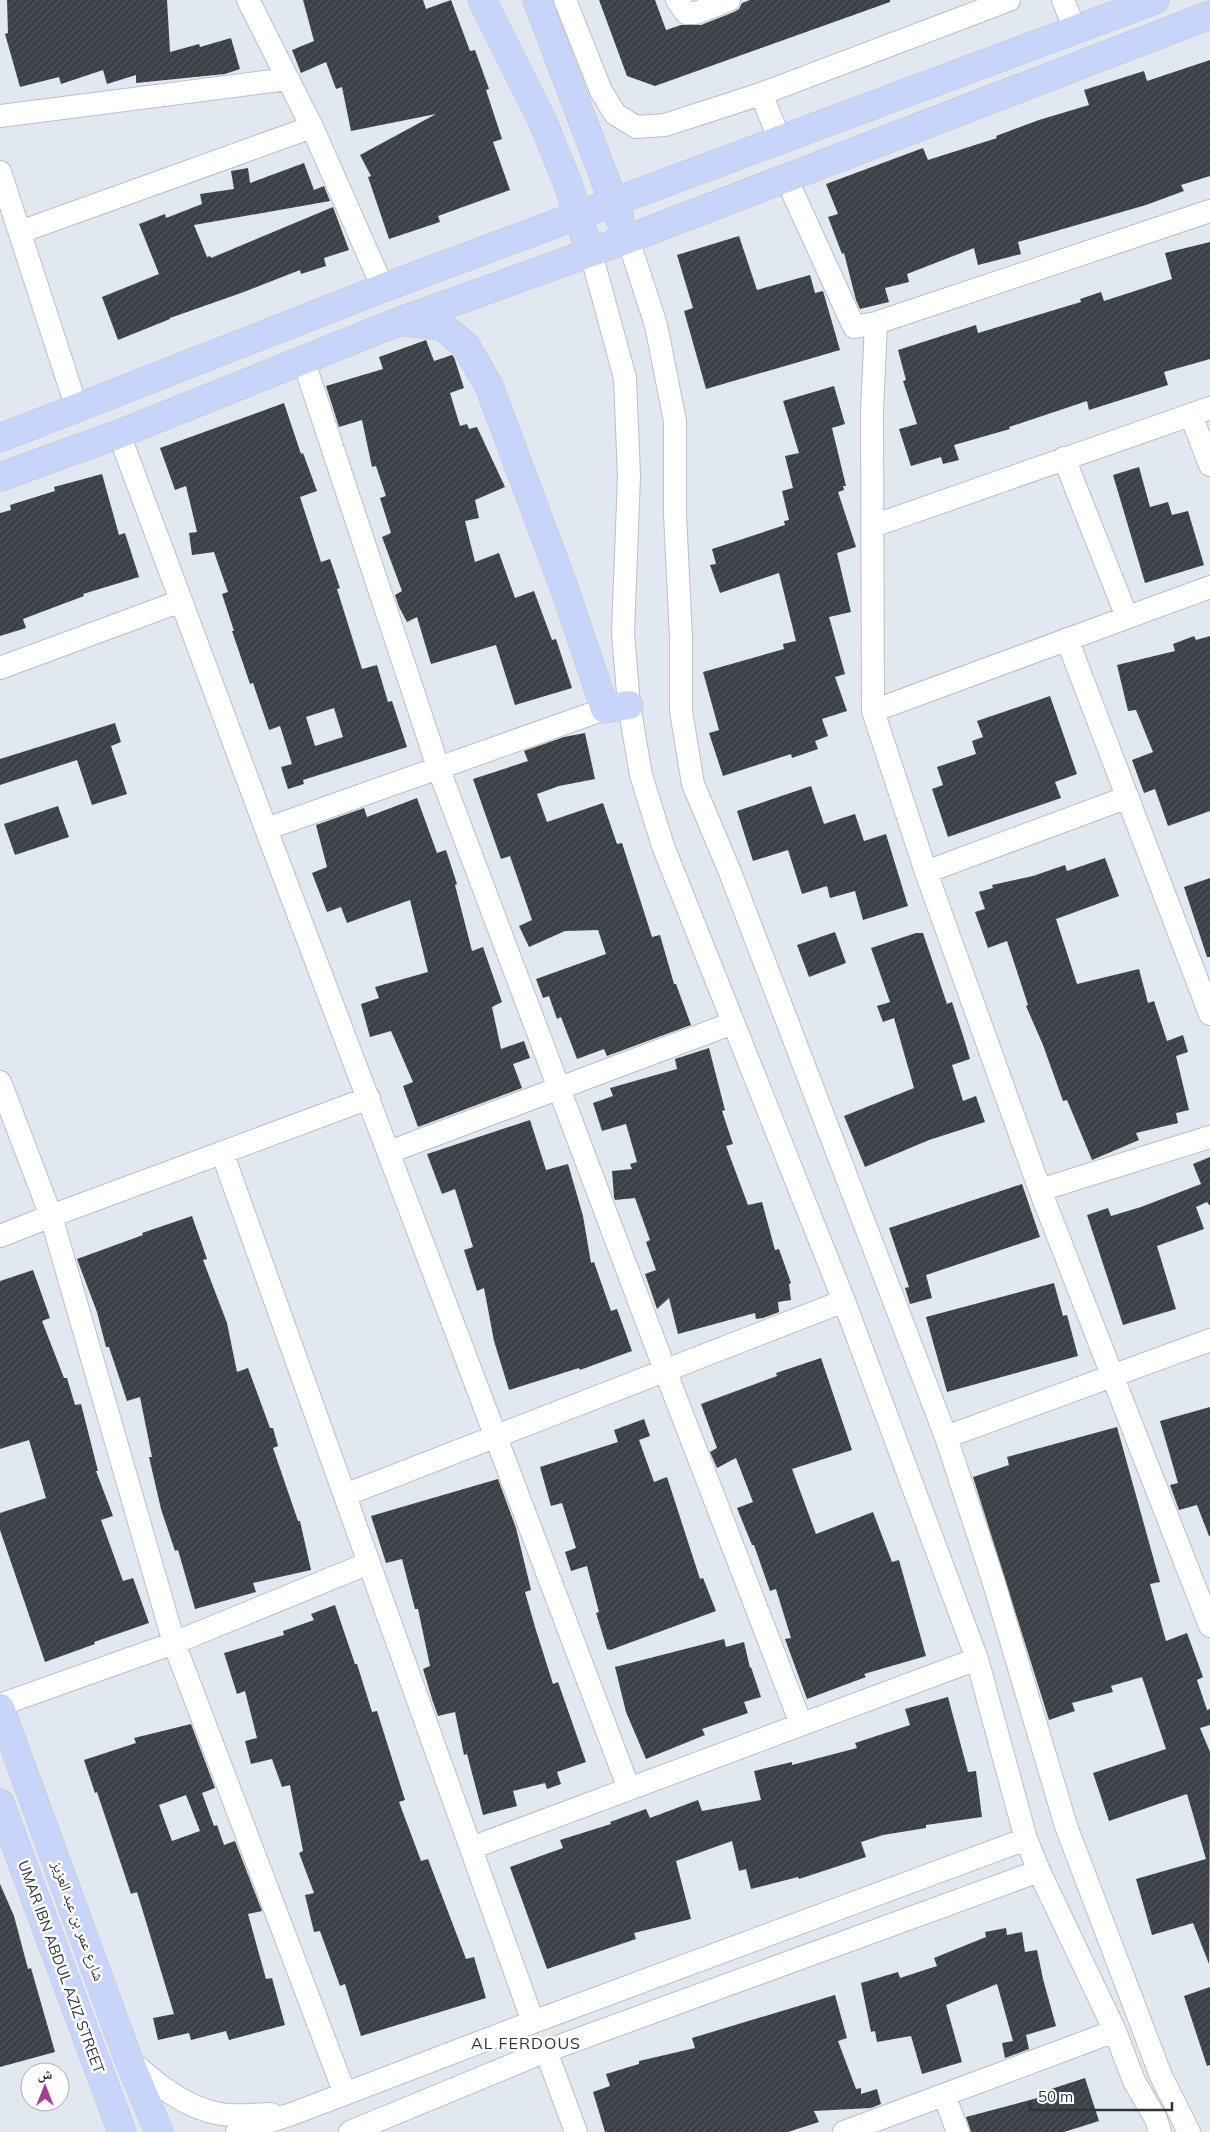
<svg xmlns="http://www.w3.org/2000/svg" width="1210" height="2132" font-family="Mulish,'Noto Naskh Arabic',sans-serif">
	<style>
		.building { fill: url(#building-hatch); fill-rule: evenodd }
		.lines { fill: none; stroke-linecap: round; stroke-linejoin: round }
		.minor-casing { stroke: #b9c0c7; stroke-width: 24 }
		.major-casing { stroke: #c5c6c7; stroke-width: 29 }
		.minor { stroke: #fff; stroke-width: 22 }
		.major { stroke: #c8d5fa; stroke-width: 28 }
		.labels { text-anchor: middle; stroke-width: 5; stroke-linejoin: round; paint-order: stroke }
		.street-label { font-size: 15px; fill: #313436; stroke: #fff }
		.neighbourhood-label { font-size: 16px; letter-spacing: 1px; fill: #313436; stroke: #fff }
	</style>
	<defs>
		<pattern id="building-hatch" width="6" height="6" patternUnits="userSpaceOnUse" patternTransform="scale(1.25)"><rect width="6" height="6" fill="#3a4046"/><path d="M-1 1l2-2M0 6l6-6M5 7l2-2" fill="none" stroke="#4e5459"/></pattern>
	</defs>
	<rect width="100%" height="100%" fill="#e1e8f0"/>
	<path class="building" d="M7 0H167L170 52 199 44 200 47 231 38 240 69 225 74 136 83V75L107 84 103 70 61 84 59 77 20 87 5 34 8 33Z
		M303 0H423L426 9 451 0 470 51 475 50 489 89 486 90 502 139 493 142 510 190 438 216 440 222 389 239 368 177 371 176 360 155 436 114 351 131 342 87 336 89 326 62 301 73 292 50 314 41Z
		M599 0H655L666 30 681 25H701L734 12 739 9 742 3 750 0H890V2L655 86 627 76Z
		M1210 60V176L1181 185 1184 191 1146 205 1018 242 1021 254 978 265 974 248 907 274 909 282 885 288 889 302 860 309 856 300 844 253 842 254 828 217 838 214 826 184 923 148 928 160 997 138 996 136 1039 120 1089 105 1084 90 1144 71 1147 81Z
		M304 163 314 190 324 186 330 201 194 225 207 257 210 256 211 258 333 207 349 250 324 258 326 266 301 274 300 270 241 293 170 318V319L118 340 102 297 159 274 139 224 165 214 166 218 202 204 200 194 234 189 231 171 248 168 250 183Z
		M739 236 757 290 810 275 815 293 823 291 840 350 706 389 684 311 693 308 677 255Z
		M1210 242V359L1164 372 1168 385 1089 410 1087 401 1009 427 1010 429 954 445 959 460 943 464 941 457 911 466 899 429 917 424 903 381 906 380 898 350 976 325 978 333 1081 302 1080 299 1101 292 1104 301 1172 279 1165 253Z
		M426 340 434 361 452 355 454 357 464 388 450 393 460 426 467 424 469 429 477 427 505 487 475 500 479 518 465 521 475 562 499 553 515 598 534 591 552 640 556 639 572 688 515 705 496 645 431 664 417 617 407 622 399 607 395 595 402 591 382 537 391 533 380 498 386 496 376 466 372 467 362 420 339 427 326 386 383 369 379 357Z
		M834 386 845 424 832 428 846 486H843L844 490 838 492 856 547 837 553 851 612 829 617 845 674 835 677 847 711 822 719 828 736 815 741 818 749 792 758 791 754 723 776 709 733 719 730 703 672 784 649 783 644 796 641 779 573 720 593 710 565 716 564 712 549 785 525 784 521 789 520 782 491 793 488 785 456 799 453 783 401Z
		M284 403 301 454 303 453 317 491 300 497 321 562 330 559 340 588 337 589 362 669 377 665 388 702 392 701 407 747 303 780 304 784 288 789 281 767 292 764 280 726 269 730 253 683 250 684 232 631H234L222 594 228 592 214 552 192 555 189 533 197 532 186 486 175 490 160 448ZM334 708 343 737 315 746 306 717Z
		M1139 467 1150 507 1168 502 1172 515 1188 511 1204 565 1145 583 1113 475Z
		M102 474 119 535 125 533 139 577 83 594 84 596 23 619 26 628 0 636V513L11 510 10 505 55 491 54 487Z
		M1194 636 1196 640 1210 636V811L1168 826 1155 789 1144 793 1132 760 1153 752 1136 710 1128 711 1117 665 1175 651 1173 644Z
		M1050 696 1077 774 1055 782 1061 798 948 837 932 789 943 785 937 767 976 754 972 741 983 737 977 721Z
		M115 723 121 742 111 746 127 794 92 805 77 760 0 785V759Z
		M585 733 595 779 559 786 537 794 547 822 603 803 617 844 622 843 652 937 660 935 674 984H676L691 1025 607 1056 604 1049 577 1059 561 1017 557 1019 549 996 543 998 536 979 606 954 598 930 565 931 529 947 519 926 532 920 510 856 501 859 473 779 528 761 524 751 564 737Z
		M811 786 824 824 855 814 864 841 886 834 908 906 863 920 855 891 830 898 827 886 802 894 788 850 753 861 737 811Z
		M417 798 437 853 446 850 457 884 455 885 472 951 483 947 502 1002 492 1007 501 1049 524 1041 530 1058 513 1064 522 1088 418 1127 403 1086 413 1082 391 1031 370 1037 361 1004 379 998 375 987 428 972 410 900 347 923 341 907 327 912 312 873 327 867 316 825 364 808 367 817Z
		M58 806 69 837 15 855 4 824Z
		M1105 858 1119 896 1056 919 1077 984 1139 969 1148 1003 1154 1001 1167 1041 1183 1035 1188 1052 1176 1056 1189 1110 1176 1113 1178 1123 1136 1133 1139 1140 1092 1160 1067 1100 1063 1101 1043 1045 1026 1006 1028 1005 1007 941 988 948 975 912 985 909 979 892 993 888 992 885 1033 876 1065 865 1067 871Z
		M1210 878V957H1207L1184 887Z
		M835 932 846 963 809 977 797 945Z
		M916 933H923L947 1004 952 1002 965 1042 970 1059 952 1065 963 1101 976 1096 985 1122 929 1140 865 1167 844 1116 914 1088 894 1018 883 1022 877 1006 890 1002 871 948Z
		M709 1048 725 1110 722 1111 733 1144 726 1146 748 1205 762 1202 775 1250 779 1249 791 1283 789 1284 791 1300 778 1302 779 1312 763 1318 756 1319 755 1313 678 1334 669 1298 657 1309 645 1274 656 1270 646 1242 650 1240 635 1198 615 1200 614 1197 612 1171 632 1169 630 1164 637 1162 626 1124 602 1131 593 1103 613 1096 610 1088 677 1069 675 1059Z
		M530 1120 546 1170 568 1164 583 1216 591 1263 594 1262 611 1311 617 1309 632 1351 580 1370 579 1368 509 1390 494 1341 484 1288 477 1291 464 1250 473 1247 455 1189 442 1194 427 1154Z
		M1210 1157V1206L1207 1202 1196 1207 1204 1229 1157 1246 1176 1309 1123 1325 1087 1215 1108 1208 1111 1216 1141 1207 1201 1184 1193 1164Z
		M1022 1184 1040 1237 926 1275 932 1298 910 1304 905 1288 909 1287 889 1228Z
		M192 1216 207 1259 203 1260 227 1323 237 1372 248 1368 270 1428H273L278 1446 273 1448 298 1521H300L311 1570 253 1583 256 1592 195 1609 178 1550 175 1551 161 1509 149 1457H152L140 1397 127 1401 109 1347H106L97 1312 77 1259 143 1235 142 1233Z
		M33 1270 50 1318 42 1321 64 1378H67L75 1405 81 1404 98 1471H96L113 1516 101 1520 123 1581 133 1578 149 1623 94 1642 95 1644 45 1662 0 1530V1513L46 1498 29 1440 0 1449V1281Z
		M1054 1283 1063 1316 1067 1315 1078 1356 947 1392 926 1317Z
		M821 1358 852 1450 792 1469 816 1534 873 1512 892 1562 899 1560 926 1656 864 1674 866 1677 807 1699 785 1639 791 1638 776 1589 770 1591 754 1545H752L737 1508 753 1502 736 1458 717 1468 710 1452 717 1448 701 1404 777 1376 776 1373Z
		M1210 1407V1536H1209L1197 1505 1179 1510 1170 1485 1178 1483 1160 1421Z
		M644 1419 650 1436 639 1440 654 1482 667 1477 700 1579 703 1578 716 1611 610 1650 607 1649 596 1613 599 1612 587 1566 571 1571 565 1552 576 1548 562 1503 551 1506 540 1467 618 1442 614 1430Z
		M1117 1427 1160 1582 1150 1584 1166 1641 1187 1633 1203 1677 1197 1680 1207 1710 1210 1709V1725L1200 1728 1210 1752 1209 1964 1193 1923 1152 1935 1136 1879 1206 1859 1187 1794 1109 1821 1093 1773 1166 1749 1142 1677 1111 1686 1113 1692 1072 1703 1075 1711 1049 1720 973 1477 1009 1465 1007 1457Z
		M498 1479 516 1528 531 1590 525 1592 535 1627 553 1684 558 1682 586 1762 557 1772 561 1784 547 1789 545 1783 513 1791 517 1806 483 1815 467 1754 464 1755 455 1712 438 1716 432 1699 423 1669 430 1666 418 1609H415L402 1559 386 1563 371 1516Z
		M335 1605 355 1664H357L372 1712 377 1711 405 1800 399 1802 421 1861 428 1859 466 1959 474 1957 486 1998 361 2036 345 1984 340 1986 320 1931 314 1932 305 1895 314 1893 299 1853 303 1851 290 1785 282 1787 272 1759 251 1764 245 1741 257 1738 245 1691 237 1694 224 1653 284 1635 283 1631 314 1620 311 1614Z
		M724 1639 726 1647 744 1642 750 1668 751 1667 761 1697 744 1702 748 1713 702 1729 705 1735 646 1759 626 1712 615 1667Z
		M948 1697 968 1772 976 1771 982 1817 926 1825V1828L883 1835 861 1842 866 1857 799 1879 798 1877 751 1889 746 1869 739 1871 732 1841 676 1861 691 1919 634 1933 636 1939 547 1969 510 1867 563 1848 560 1840 611 1824 610 1822 646 1809 650 1818 698 1800 702 1811 761 1800 754 1771 792 1762V1765L857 1748 855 1743 910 1725 905 1709Z
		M191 1724 215 1788 202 1793 214 1826 217 1825 224 1845 235 1841 262 1911 248 1914 266 1979 272 1978 285 2025 229 2040 226 2031 191 2040 189 2033 158 2040 153 2018 174 2014 137 1892 131 1894 97 1792 95 1793 84 1760 136 1743 134 1738ZM186 1795 200 1831 172 1841 159 1805Z
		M0 1884 14 1916 28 1969 31 1968 55 2052 0 2067Z
		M1006 1928 1007 1935 1022 1932 1025 1952 1037 1950 1043 1979 1056 2026 1026 2035 1029 2049 1005 2058 1002 2043 1013 2041 997 1984 946 2005 962 2062 922 2074 911 2036 877 2042 875 2031 871 2032 861 1983 898 1972 900 1978 937 1966 934 1958 986 1937 985 1932Z
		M1210 1987V2065L1207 2066 1184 1996Z
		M835 1995 847 2038 838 2041 856 2089 861 2088V2094L877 2089 881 2104 871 2108 814 2111 819 2122 788 2132H605L593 2092 610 2086 606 2074 639 2064V2061L695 2048 692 2038Z
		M1085 2078 1099 2121 1064 2132H971L966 2117 1041 2097 1039 2093Z"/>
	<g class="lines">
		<defs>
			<path id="minor" d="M248 0 312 127 383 288
				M565 0 601 91 615 114 636 127 665 125 761 94
				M677 0 686 13H696L729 0
				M1063 0 1075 30
				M0 116 288 79
				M780 140 761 94 1009 0
				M0 172 77 409
				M786 178 854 327 876 323 1210 211
				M20 232 312 127
				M628 239 656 325 675 421V514L681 638V711L693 784 730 872 946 1437 993 1580 1066 1826 1161 2076 1189 2132
				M591 253 625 378 629 476 623 633 629 705 641 775 663 846 844 1301 977 1659 1026 1839 1039 1871 1115 2031 1134 2081 1156 2119 1160 2132
				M876 323 872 413 873 711 926 872 1040 1190 1210 1626
				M303 359 438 767 665 1370 801 1724
				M1191 415 1210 465
				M119 434 266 829 629 1789
				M1064 458 1127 617
				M873 526 1210 408
				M1067 639 1210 1014
				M0 668 181 601
				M873 711 1210 587
				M266 829 605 709
				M926 872 1128 797
				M0 1082 51 1216 174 1643 345 2094
				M222 1152 533 2022
				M389 1152 733 1023
				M1040 1190 1210 1137
				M0 1236 51 1216 369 1098
				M946 1437 1210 1340
				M345 1495 844 1301
				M0 1705 174 1643 369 1563
				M471 1848 977 1659
				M546 2051 576 2132
				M130 2060C156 2084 185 2108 221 2114 237 2117 256 2114 271 2114
				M944 2095 958 2132
				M237 2132 292 2114 533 2022 1026 1839
				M350 2132 546 2051 1039 1871
				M844 2132 1115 2031"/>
			<path id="major" d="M482 0 543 122 568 184 584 234
				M537 0 620 219
				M405 322 442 326 466 346 489 386 565 590 605 709 629 705
				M0 438 383 288 1155 0
				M0 477 119 434 398 322 628 239 1210 15
				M0 1708 128 2058 159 2132
				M0 1803 122 2132"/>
		</defs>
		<use href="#minor" class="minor-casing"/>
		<use href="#major" class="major-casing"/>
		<use href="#minor" class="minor"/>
		<use href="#major" class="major"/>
	</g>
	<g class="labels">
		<g class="street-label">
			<text transform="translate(78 1921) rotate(70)" y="5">شارع عمر بن عبد العزيز</text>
			<text transform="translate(61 1967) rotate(70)" y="5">UMAR IBN ABDUL AZIZ STREET</text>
		</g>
		<g class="neighbourhood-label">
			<text x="526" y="2049">AL FERDOUS</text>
		</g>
	</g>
	<g transform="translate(45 2087)"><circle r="24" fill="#ffffff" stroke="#adaeaf"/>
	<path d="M0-4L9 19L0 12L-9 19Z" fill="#aa3d9c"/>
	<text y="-8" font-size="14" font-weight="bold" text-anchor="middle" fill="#313436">ش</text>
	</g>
	<path d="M1030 2102v8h142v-8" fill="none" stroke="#313436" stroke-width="2.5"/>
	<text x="1038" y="2102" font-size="15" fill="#313436" stroke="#ffffff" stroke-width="4" paint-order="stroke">50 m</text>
</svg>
